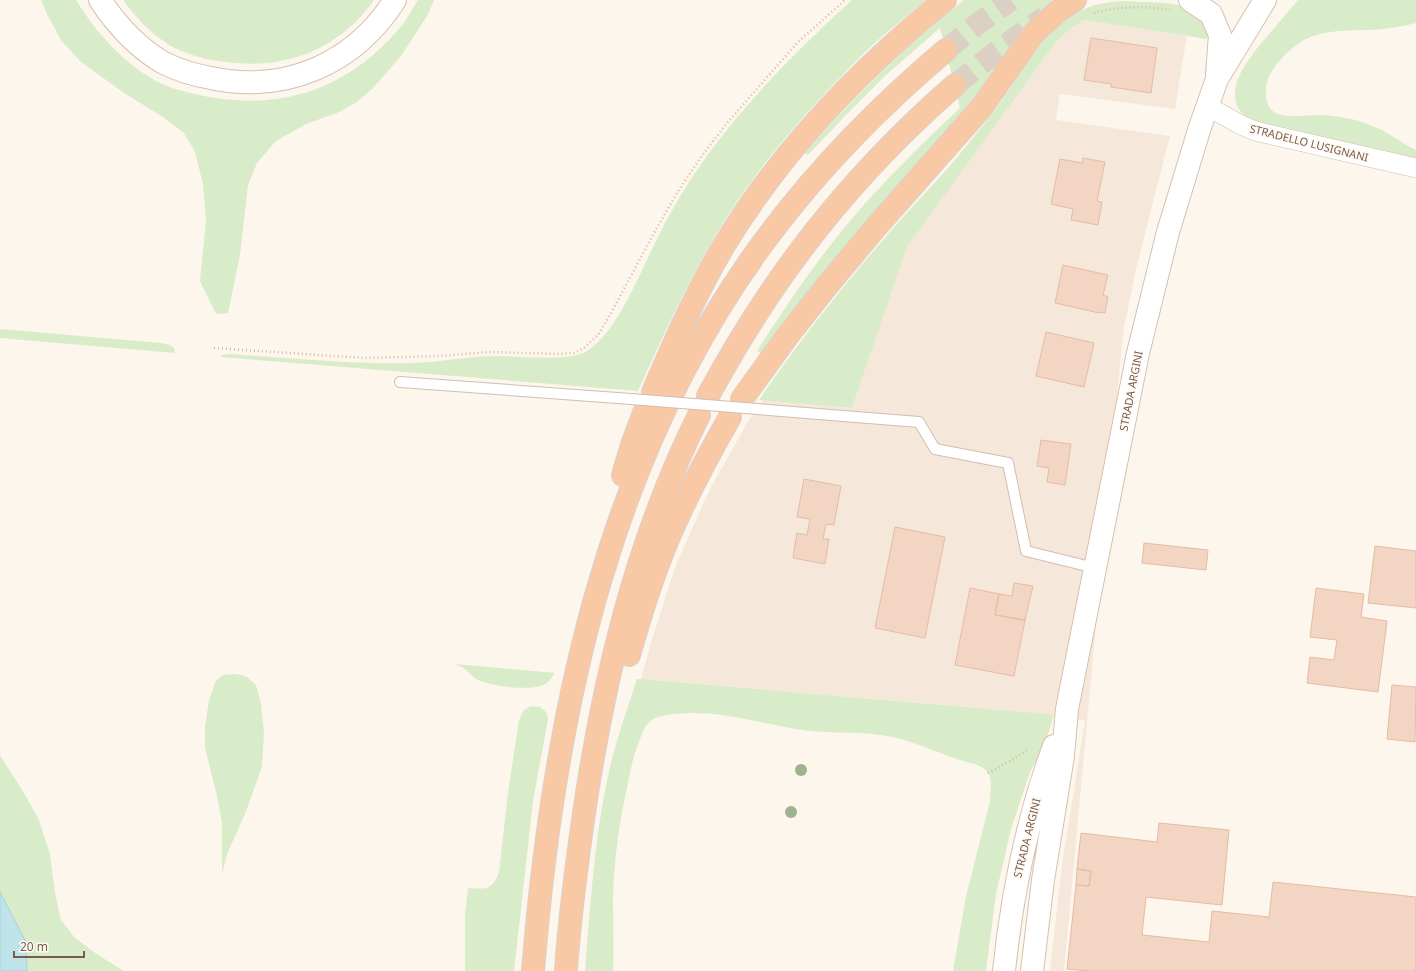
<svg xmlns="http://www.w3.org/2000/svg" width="1416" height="971" font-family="'Noto Sans',sans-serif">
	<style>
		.residential { fill: #f5e8da }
		.green { fill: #d8ecc9 }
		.water { fill: #bfe3e8; stroke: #a5d3da }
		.building { fill: #f3d5c3; stroke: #e6bba3 }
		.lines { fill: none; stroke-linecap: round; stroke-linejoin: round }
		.trunk-tunnel { stroke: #dcd0c4; stroke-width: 22; stroke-dasharray: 22 11; stroke-linecap: butt }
		.service-casing { stroke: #d1beb0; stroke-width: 12 }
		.minor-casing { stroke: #d1beb0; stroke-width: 20 }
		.secondary-casing { stroke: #d6c0b0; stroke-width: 24 }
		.trunk-casing { stroke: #dad1cd; stroke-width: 24 }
		.path { stroke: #d9b8a5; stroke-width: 2.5; stroke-dasharray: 1 3; stroke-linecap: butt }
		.service { stroke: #fff; stroke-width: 10 }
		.minor { stroke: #fff; stroke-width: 19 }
		.secondary { stroke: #fff; stroke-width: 22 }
		.trunk { stroke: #f9c8a4; stroke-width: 22 }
		.service-bridge-casing { stroke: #d1beb0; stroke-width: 12; stroke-linecap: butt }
		.service-bridge { stroke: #fff; stroke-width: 10 }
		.tree { fill: #a0b28e }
		.labels { text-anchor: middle; stroke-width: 3.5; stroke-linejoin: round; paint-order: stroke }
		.street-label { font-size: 11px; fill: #7a5c4d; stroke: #fffaf3 }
	</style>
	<rect width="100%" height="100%" fill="#fdf6ec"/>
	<path class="residential" d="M1084 20 1187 36 1175 109 1060 94 1056 120 1170 136 1136 269 1123 333 1064 971H1050L1062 864 1085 721 1048 714 641 679 652 639 677 562 711 487 750 418H751L763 400 852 408 907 247 1056 42 1070 29Z"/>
	<path class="green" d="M41 0H76C96 32 122 62 156 81 169 88 185 92 199 95 248 106 301 102 345 75 365 64 388 43 402 25 408 18 413 8 418 0H434L427 16 401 56 373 88 357 102 337 113 306 124 276 141 257 163 248 185 240 255 228 313 216 314 200 281 206 221 203 184 195 152 184 133 163 117 124 93 81 62 61 40 48 16Z
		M123 0H374C339 50 285 70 226 62 207 60 188 55 171 46 152 35 136 18 123 0Z
		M852 0H926C912 12 897 23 884 35 865 51 849 69 832 86 788 132 747 182 715 236 686 286 662 338 638 391L221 357 222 355 229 354C288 358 347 364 406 363 437 363 468 356 499 356 521 356 569 362 587 351 618 332 640 272 657 239 667 218 682 192 695 173 739 108 795 52 852 0Z
		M964 0H1052L1024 28 970 105 806 294 761 353 757 351C791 297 828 244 871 197 899 166 929 137 960 108L940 28 886 75 846 115 808 155 805 153C854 97 906 46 964 0Z
		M1298 0H1416V23C1400 27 1382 30 1365 30 1327 31 1304 31 1278 63 1272 70 1266 79 1266 89 1265 99 1267 108 1276 113 1288 119 1305 115 1318 115 1329 115 1340 117 1351 119 1367 123 1382 129 1395 138 1403 142 1408 147 1416 150V159L1262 124C1254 121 1246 118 1241 112 1221 87 1255 51 1270 33 1279 22 1289 11 1298 0Z
		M1122 1 1166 3 1183 6 1202 19 1208 34 1207 39 1084 20 1070 29 1056 42 907 247 852 408 759 400C797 344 839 291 883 240 909 209 938 181 963 150 976 134 989 118 1001 102 1019 76 1034 46 1059 25 1077 9 1098 2 1122 1Z
		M0 329 161 343 169 345 174 348 175 353 0 338Z
		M455 664 555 673C552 677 550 681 545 684 531 692 491 686 478 680 469 675 467 668 455 664Z
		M236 674 247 677 256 685 261 704 264 733 262 767 245 814 227 854 222 874V823L217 796 205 748V726L209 701 215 682 223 675Z
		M637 679H641L1048 714 1054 715 1045 744 1030 772 1011 829 996 894 986 971H953L966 896 990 801C990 793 993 780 988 773 983 764 968 763 960 760 933 751 909 739 881 735 853 731 824 734 795 729 755 722 715 709 673 714 667 715 657 716 652 720 645 724 642 734 639 742 633 756 630 772 627 788 619 823 614 861 613 898 613 922 614 947 613 971H585C590 909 594 842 607 781 614 746 626 713 637 679Z
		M531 706 540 707 546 712 548 719 533 801 514 971H465V914L468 888C487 889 491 891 499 873L508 792 519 720 524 710Z
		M0 755 24 793 39 820 50 854 55 893 61 920 75 938 98 955 124 971H27L26 942 0 892Z"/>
	<path class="water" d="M0 892 26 942 27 971H0Z"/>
	<path class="building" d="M1091 38 1157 48 1151 93 1111 87V84L1084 80Z
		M1083 158 1105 162 1097 201 1102 202 1098 225 1071 220 1073 209 1051 204 1060 159 1082 163Z
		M1063 265 1108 275 1103 295 1108 297 1105 313 1099 312V313L1055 303Z
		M1046 332 1094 343 1084 387 1036 376Z
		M1041 440 1071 444 1065 485 1047 482 1049 468 1037 466Z
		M804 479 841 486 834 525 826 524 823 539H829L825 564 793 558 797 533 807 535 810 519 797 517Z
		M895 527 945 537 925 638 875 628Z
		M1144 543 1208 550 1206 570 1142 563Z
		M1375 546 1416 551V608L1368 603Z
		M1014 583 1033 586 1025 620 995 615 999 594 1012 596Z
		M970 588 999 594 995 615 1025 620 1014 676 955 665Z
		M1316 588 1364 594 1361 617 1387 621 1378 692 1307 683 1310 657 1334 660 1337 640 1310 637Z
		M1392 685 1416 687 1415 742 1387 739Z
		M1159 823 1229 830 1222 905 1146 897 1142 935 1209 942 1212 911 1269 917 1273 882 1416 897V971H1089L1067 969 1076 885 1089 886 1091 871 1077 869 1081 833 1157 842Z
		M1077 869 1091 871 1089 886 1076 885Z"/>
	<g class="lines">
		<path class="trunk-tunnel" d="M946 50 980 22 1011 0
			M955 85 996 52 1045 17"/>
		<defs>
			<path id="service" d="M400 382 631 399
				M757 409 919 422 935 449 1008 463 1026 551 1095 568"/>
			<path id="minor" d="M1207 106 1239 124 1255 131 1416 168"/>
			<path id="secondary" d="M100 0C116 24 137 47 162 62 177 70 194 75 211 78 285 94 354 64 395 0
				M1190 0 1211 14 1220 35 1217 74
				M1004 971C1012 894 1027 819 1054 746
				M1032 971 1043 880 1063 756 1067 709 1138 353 1168 232 1200 127 1217 79 1265 0"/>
			<path id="trunk" d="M653 392C674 343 696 293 723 247 780 152 859 70 945 0
				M708 396C774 274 850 177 955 85
				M742 399 789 334 826 287 876 227 982 107 1033 34 1058 11 1075 0
				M623 475 632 445 645 410
				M629 655C640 616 652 577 668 539 686 497 707 457 730 417
				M533 971C554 709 610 444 772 231 823 164 882 104 946 50
				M566 971C569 921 576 870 583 820 603 680 636 542 699 415"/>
		</defs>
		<use href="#service" class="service-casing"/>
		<use href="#minor" class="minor-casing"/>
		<use href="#secondary" class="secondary-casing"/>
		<use href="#trunk" class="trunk-casing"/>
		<path class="path" d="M1094 13C1116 6 1147 6 1170 10
			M214 348 365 358 441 356 489 352 561 354 574 353 584 348 598 335 611 313 654 233 677 193 701 157 727 123 797 43 845 0
			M988 773 1012 760 1027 750"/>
		<use href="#service" class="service"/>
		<use href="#minor" class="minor"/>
		<use href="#secondary" class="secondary"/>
		<use href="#trunk" class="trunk"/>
		<defs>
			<path id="service-bridge" d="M631 399 757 409"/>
		</defs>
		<use href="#service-bridge" class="service-bridge-casing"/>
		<use href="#service-bridge" class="service-bridge"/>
	</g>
	<g class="tree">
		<circle cx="801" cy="770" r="6"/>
		<circle cx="791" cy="812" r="6"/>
	</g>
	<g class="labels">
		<g class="street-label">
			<text transform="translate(1309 143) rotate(14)" y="4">STRADELLO LUSIGNANI</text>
			<text transform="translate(1131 391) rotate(-79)" y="4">STRADA ARGINI</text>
			<text transform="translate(1027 838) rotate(-76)" y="4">STRADA ARGINI</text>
		</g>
	</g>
	<path d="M14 951v6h70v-6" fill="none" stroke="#7a5c4d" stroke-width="2"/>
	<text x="20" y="951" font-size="12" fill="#7a5c4d" stroke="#fffaf3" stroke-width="3" paint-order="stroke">20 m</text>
</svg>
